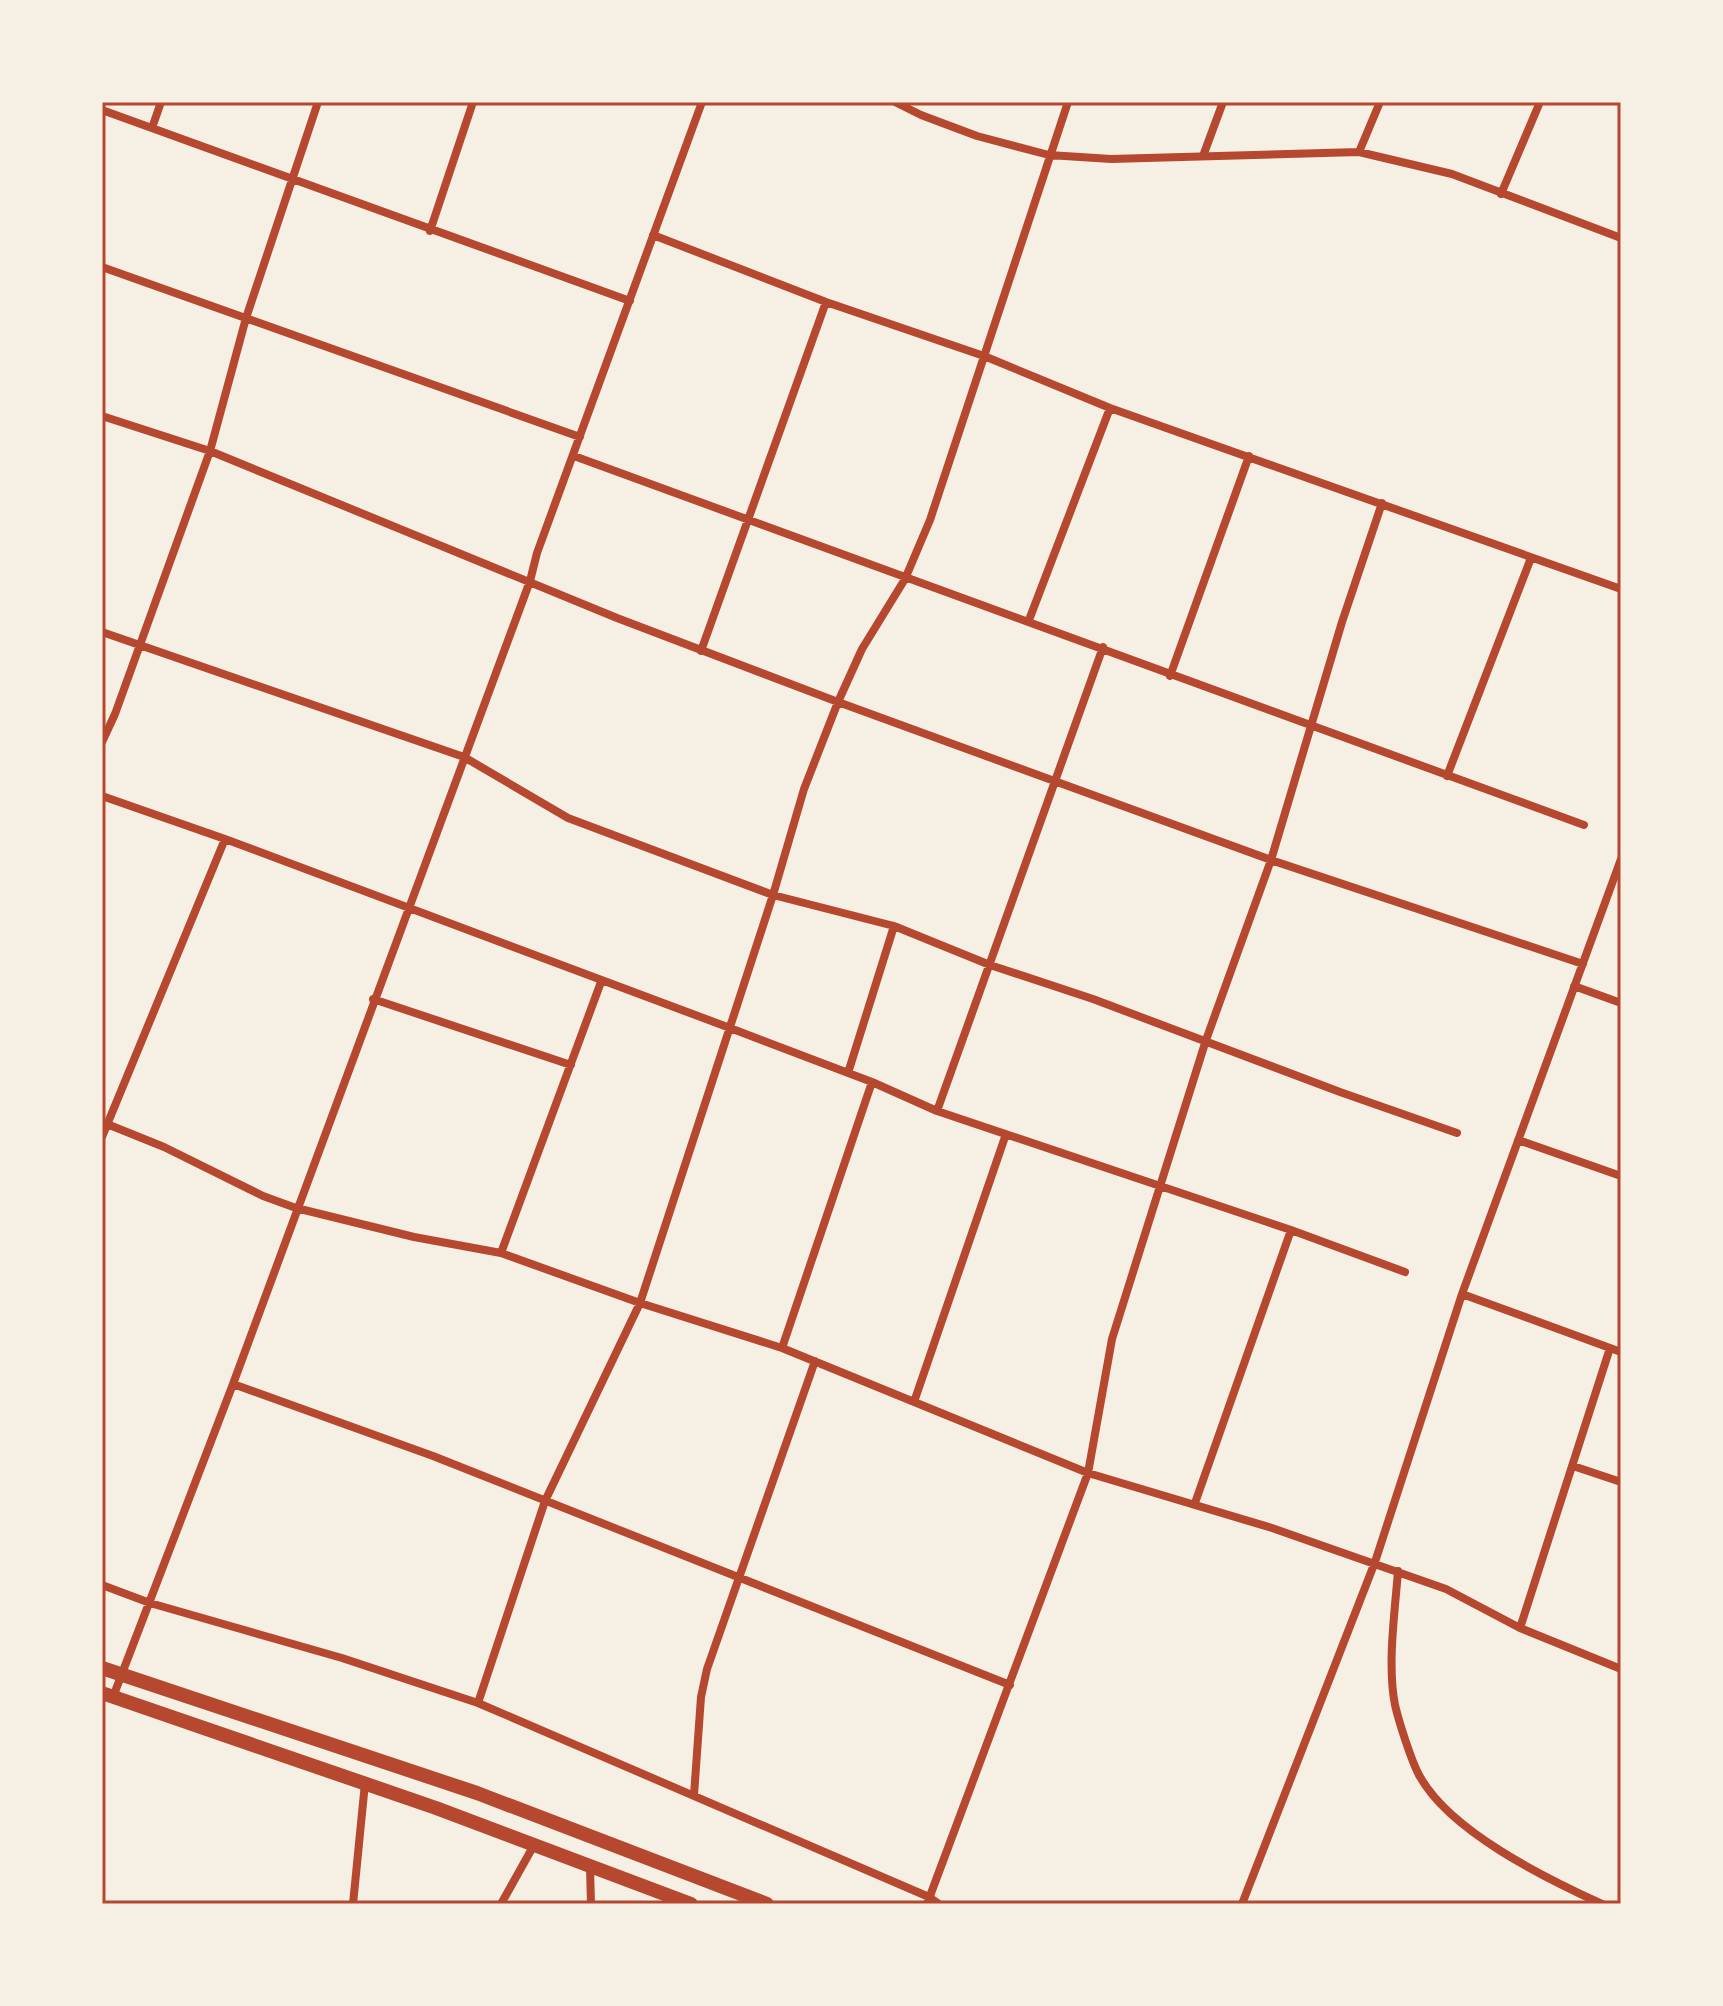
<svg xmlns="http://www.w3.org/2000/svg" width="1723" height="2006" font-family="'Asap Condensed',sans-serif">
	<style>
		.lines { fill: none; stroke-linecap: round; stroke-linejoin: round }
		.minor { stroke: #b5482f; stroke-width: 8 }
		.primary { stroke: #b5482f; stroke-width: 14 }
		.neatline { fill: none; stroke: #b5482f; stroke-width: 3 }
	</style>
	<rect width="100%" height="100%" fill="#f6efe4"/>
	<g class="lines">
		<path class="minor" d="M895 102 921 115 977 136 1049 155 1111 159 1359 152 1452 174 1621 238
			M102 110 630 301
			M152 128 161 102
			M1359 152 1380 102
			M1203 156 1223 102
			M1501 194 1540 102
			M430 231 473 102
			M653 235 826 302 984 356 1110 408 1621 589
			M102 267 580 437
			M102 416 210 451 617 618 838 702 1271 860 1583 964
			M574 456 1584 825
			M1029 620 1110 408
			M102 632 464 757 568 818 773 895 894 926 990 965 1093 999 1340 1092 1457 1133
			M701 651 826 302
			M1170 676 1249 456
			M102 742 115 714 210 451 246 318 318 102
			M1447 776 1531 558
			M102 796 225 839 730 1028 872 1082 937 1111 1291 1230 1405 1272
			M1574 986 1621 1003
			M373 999 571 1065
			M848 1073 894 926
			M937 1111 1103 647
			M102 1122 164 1147 263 1196 296 1208 414 1237 501 1253 640 1303 782 1348 1088 1473 1272 1528 1446 1589 1520 1628 1621 1669
			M102 1137 225 839
			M1518 1140 1621 1176
			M501 1253 601 982
			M1462 1294 1621 1352
			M782 1348 872 1082
			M233 1384 433 1456 1010 1685
			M914 1402 1006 1134
			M1573 1466 1621 1482
			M1195 1503 1291 1230
			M1398 1571C1395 1611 1387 1665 1395 1705 1399 1722 1411 1760 1419 1775 1449 1831 1545 1878 1602 1904
			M102 1585 150 1603 342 1658 478 1703 929 1897 939 1904
			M1520 1628 1610 1348
			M113 1697 233 1384 530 581 537 553 702 102
			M478 1703 545 1501 640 1303 773 895 804 789 838 702 862 649 905 579 930 520 1068 102
			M694 1795 701 1697 707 1669 815 1361
			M590 1867 591 1904
			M353 1904 365 1783
			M501 1904 534 1845
			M927 1904 1088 1473 1112 1339 1206 1040 1271 860 1342 622 1382 503
			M1242 1904 1375 1562 1462 1294 1621 859"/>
		<path class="primary" d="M102 1668 477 1793 767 1904
			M102 1693 436 1808 691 1904"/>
	</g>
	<rect width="1723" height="2006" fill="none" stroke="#f6efe4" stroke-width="208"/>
	<rect x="104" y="104" width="1515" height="1798" class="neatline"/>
</svg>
